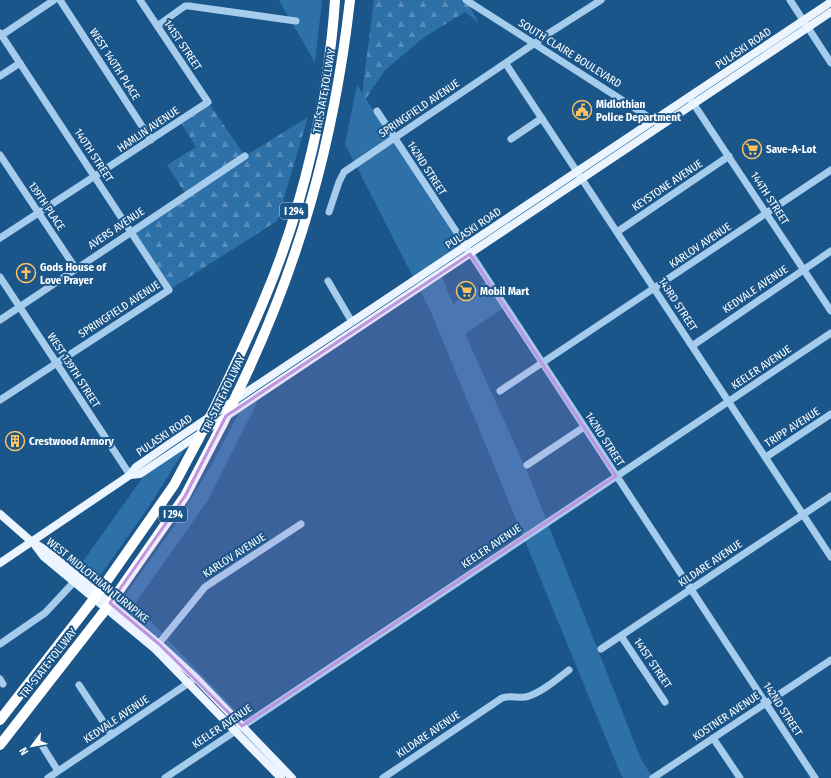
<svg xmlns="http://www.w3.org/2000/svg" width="831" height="778" font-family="'Fira Sans Condensed',sans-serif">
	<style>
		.grass { fill: #2e70a8 }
		.forest { fill: url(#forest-firs) }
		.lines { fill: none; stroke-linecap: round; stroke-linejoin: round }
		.minor { stroke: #a6cced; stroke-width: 7 }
		.major { stroke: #ecf5ff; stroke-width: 8 }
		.highway { stroke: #fff; stroke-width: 10 }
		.highway-bridge { stroke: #fff; stroke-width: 10 }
		.marked { fill: #bd96df; fill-opacity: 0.2; stroke: #bd96df; stroke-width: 3; stroke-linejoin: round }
		.labels { text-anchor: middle; stroke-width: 4; stroke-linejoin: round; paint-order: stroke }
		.shield { fill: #1b568a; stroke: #bbccdc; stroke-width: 1 }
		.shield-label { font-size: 10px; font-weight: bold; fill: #fff }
		.street-label { font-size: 11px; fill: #fff; stroke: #1b568a }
		.poi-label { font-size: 11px; font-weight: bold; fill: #fff; stroke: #1b568a; text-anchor: start }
	</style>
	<defs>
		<pattern id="forest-firs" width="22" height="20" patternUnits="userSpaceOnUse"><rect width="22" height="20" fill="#2e70a8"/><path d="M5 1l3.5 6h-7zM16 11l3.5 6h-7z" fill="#588db9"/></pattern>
	</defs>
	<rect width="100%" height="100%" fill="#1b568a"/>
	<path class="grass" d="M279 0H322L315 63Z
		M357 85 460 245 436 262 453 304 485 282 503 308 465 334 529 476 641 759 653 778H623L621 775 431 312 345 144Z
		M258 401 208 500 134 605 163 634 157 637 118 605 173 528 212 464 239 413Z
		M185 449 148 508 93 586 76 571 146 473Z
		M167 639 245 720H241L168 647 166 643Z"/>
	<path class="forest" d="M374 0H466L479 23 465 12 423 38 385 70 365 100 362 94Z
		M208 102 245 156 308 117 277 221 169 290 131 232 186 195 167 165 196 147 180 121Z"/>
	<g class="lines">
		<path class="minor" d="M60 0 151 140
			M466 0 661 125
			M790 0 831 63
			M157 26 185 6H189L296 21
			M0 33 169 290 0 400
			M2 35 54 0
			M543 37 601 0
			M506 64 831 557
			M0 76 20 63
			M691 100 831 311
			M377 111 815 778
			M511 139 542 118
			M0 155 76 269
			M329 212 339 182 344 172 541 39
			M617 232 729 156
			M0 238 208 102 140 0
			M0 277 130 475
			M328 281 352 322
			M0 320 245 156
			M692 346 831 251
			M500 391 831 170
			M766 457 831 414
			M527 465 584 427
			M621 636 665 702
			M0 644 45 613 74 582
			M156 647 205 587 301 524
			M601 649 831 496
			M0 679 3 684
			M79 685 112 735
			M713 738 740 778
			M38 739 58 771
			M48 778 196 678
			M165 778 831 333
			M383 778 502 698C511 694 520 700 529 696 544 691 557 679 569 670
			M653 778 831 660"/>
		<path class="major" d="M130 475 140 474 831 12
			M0 514 32 542 46 550 159 644 196 678 292 778
			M35 545 44 557 155 649 281 778
			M0 563 130 475 136 467 169 444 831 2"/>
		<path class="highway" d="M237 394C299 266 334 142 350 0
			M213 411C232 372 250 334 266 295 303 207 329 94 335 0
			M102 588 174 485 198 440
			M114 598 185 496 222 425
			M0 720 90 604
			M0 745 102 614"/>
		<path class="highway-bridge" d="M222 425 237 394
			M198 440 213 411
			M90 604 102 588
			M102 614 114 598"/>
	</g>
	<path class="marked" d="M470 254 616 476 242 726 159 644 110 603 185 496 226 416Z"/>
	<defs>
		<symbol id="civic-ring" viewBox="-11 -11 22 22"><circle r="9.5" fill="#1b568a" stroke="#fec263" stroke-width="1.5"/><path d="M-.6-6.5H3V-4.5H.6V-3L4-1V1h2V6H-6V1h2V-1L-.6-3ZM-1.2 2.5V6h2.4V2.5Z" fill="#fec263"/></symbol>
		<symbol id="supermarket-ring" viewBox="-11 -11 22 22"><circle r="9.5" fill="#1b568a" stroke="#fec263" stroke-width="1.5"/><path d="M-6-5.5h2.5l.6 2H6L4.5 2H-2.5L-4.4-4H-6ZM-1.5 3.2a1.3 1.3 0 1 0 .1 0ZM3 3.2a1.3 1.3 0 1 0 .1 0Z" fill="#fec263"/></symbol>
		<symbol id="church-ring" viewBox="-11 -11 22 22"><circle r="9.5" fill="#1b568a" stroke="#fec263" stroke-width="1.5"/><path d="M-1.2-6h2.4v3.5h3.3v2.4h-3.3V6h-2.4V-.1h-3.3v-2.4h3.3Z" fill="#fec263"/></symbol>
		<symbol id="building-ring" viewBox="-11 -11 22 22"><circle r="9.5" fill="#1b568a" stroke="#fec263" stroke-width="1.5"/><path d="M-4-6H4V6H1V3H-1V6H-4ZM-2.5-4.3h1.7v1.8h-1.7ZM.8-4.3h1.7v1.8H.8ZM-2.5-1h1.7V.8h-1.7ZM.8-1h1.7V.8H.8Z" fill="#fec263"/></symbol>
	</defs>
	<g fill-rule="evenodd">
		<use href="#civic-ring" x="571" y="99" width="22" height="22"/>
		<use href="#supermarket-ring" x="741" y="138" width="22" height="22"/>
		<use href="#church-ring" x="15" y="262" width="22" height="22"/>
		<use href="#supermarket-ring" x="455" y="280" width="22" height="22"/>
		<use href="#building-ring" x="4" y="430" width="22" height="22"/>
	</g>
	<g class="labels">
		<g class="shield">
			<rect x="280" y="203" width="28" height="16" rx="3"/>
			<rect x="159" y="506" width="28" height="16" rx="3"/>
		</g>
		<g class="shield-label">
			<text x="294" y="215">I 294</text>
			<text x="173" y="518">I 294</text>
		</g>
		<g class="street-label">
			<text transform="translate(183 45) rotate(56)" y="4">141ST STREET</text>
			<text transform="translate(743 48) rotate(-34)" y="4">PULASKI ROAD</text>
			<text transform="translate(570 53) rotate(32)" y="4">SOUTH CLAIRE BOULEVARD</text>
			<text transform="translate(115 64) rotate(57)" y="4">WEST 140TH PLACE</text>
			<text transform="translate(324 91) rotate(-80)" y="4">TRI-STATE TOLLWAY</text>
			<text transform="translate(419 108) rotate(-34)" y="4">SPRINGFIELD AVENUE</text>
			<text transform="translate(148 129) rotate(-34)" y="4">HAMLIN AVENUE</text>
			<text transform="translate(94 155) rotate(57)" y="4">140TH STREET</text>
			<text transform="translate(427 168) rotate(57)" y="4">142ND STREET</text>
			<text transform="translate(667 185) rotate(-34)" y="4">KEYSTONE AVENUE</text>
			<text transform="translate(770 198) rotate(57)" y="4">144TH STREET</text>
			<text transform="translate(47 206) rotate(56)" y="4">139TH PLACE</text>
			<text transform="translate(116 228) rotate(-34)" y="4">AVERS AVENUE</text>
			<text transform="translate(473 228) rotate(-34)" y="4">PULASKI ROAD</text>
			<text transform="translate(700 245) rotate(-34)" y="4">KARLOV AVENUE</text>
			<text transform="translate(755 289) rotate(-34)" y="4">KEDVALE AVENUE</text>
			<text transform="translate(678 304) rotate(57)" y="4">143RD STREET</text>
			<text transform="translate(119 309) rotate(-33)" y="4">SPRINGFIELD AVENUE</text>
			<text transform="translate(761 367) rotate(-34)" y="4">KEELER AVENUE</text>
			<text transform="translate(74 370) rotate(57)" y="4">WEST 139TH STREET</text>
			<text transform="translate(223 394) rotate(-64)" y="4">TRI-STATE TOLLWAY</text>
			<text transform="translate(792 427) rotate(-33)" y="4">TRIPP AVENUE</text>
			<text transform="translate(164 435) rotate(-34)" y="4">PULASKI ROAD</text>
			<text transform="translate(605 439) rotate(57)" y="4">142ND STREET</text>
			<text transform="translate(491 546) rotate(-34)" y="4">KEELER AVENUE</text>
			<text transform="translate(234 555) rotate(-33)" y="4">KARLOV AVENUE</text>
			<text transform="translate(710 563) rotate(-34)" y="4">KILDARE AVENUE</text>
			<text transform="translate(98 580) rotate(39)" y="4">WEST MIDLOTHIAN TURNPIKE</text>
			<text transform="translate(48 663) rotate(-52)" y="4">TRI-STATE TOLLWAY</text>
			<text transform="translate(653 663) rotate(56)" y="4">141ST STREET</text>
			<text transform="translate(783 709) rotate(57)" y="4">142ND STREET</text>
			<text transform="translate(726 716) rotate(-34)" y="4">KOSTNER AVENUE</text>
			<text transform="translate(116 719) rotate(-34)" y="4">KEDVALE AVENUE</text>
			<text transform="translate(222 726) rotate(-34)" y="4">KEELER AVENUE</text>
			<text transform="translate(428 734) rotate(-34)" y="4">KILDARE AVENUE</text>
		</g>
		<g class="poi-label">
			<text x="596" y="108">Midlothian<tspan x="596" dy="13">Police Department</tspan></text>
			<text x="766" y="153">Save-A-Lot</text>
			<text x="40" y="271">Gods House of<tspan x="40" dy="13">Love Prayer</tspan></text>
			<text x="480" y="295">Mobil Mart</text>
			<text x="29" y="445">Crestwood Armory</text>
		</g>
	</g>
	<g transform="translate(32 746) rotate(238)" stroke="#1b568a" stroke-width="3" paint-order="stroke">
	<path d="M0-3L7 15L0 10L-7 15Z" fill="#ffffff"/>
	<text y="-6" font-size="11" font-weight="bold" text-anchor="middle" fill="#ffffff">N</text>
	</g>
</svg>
